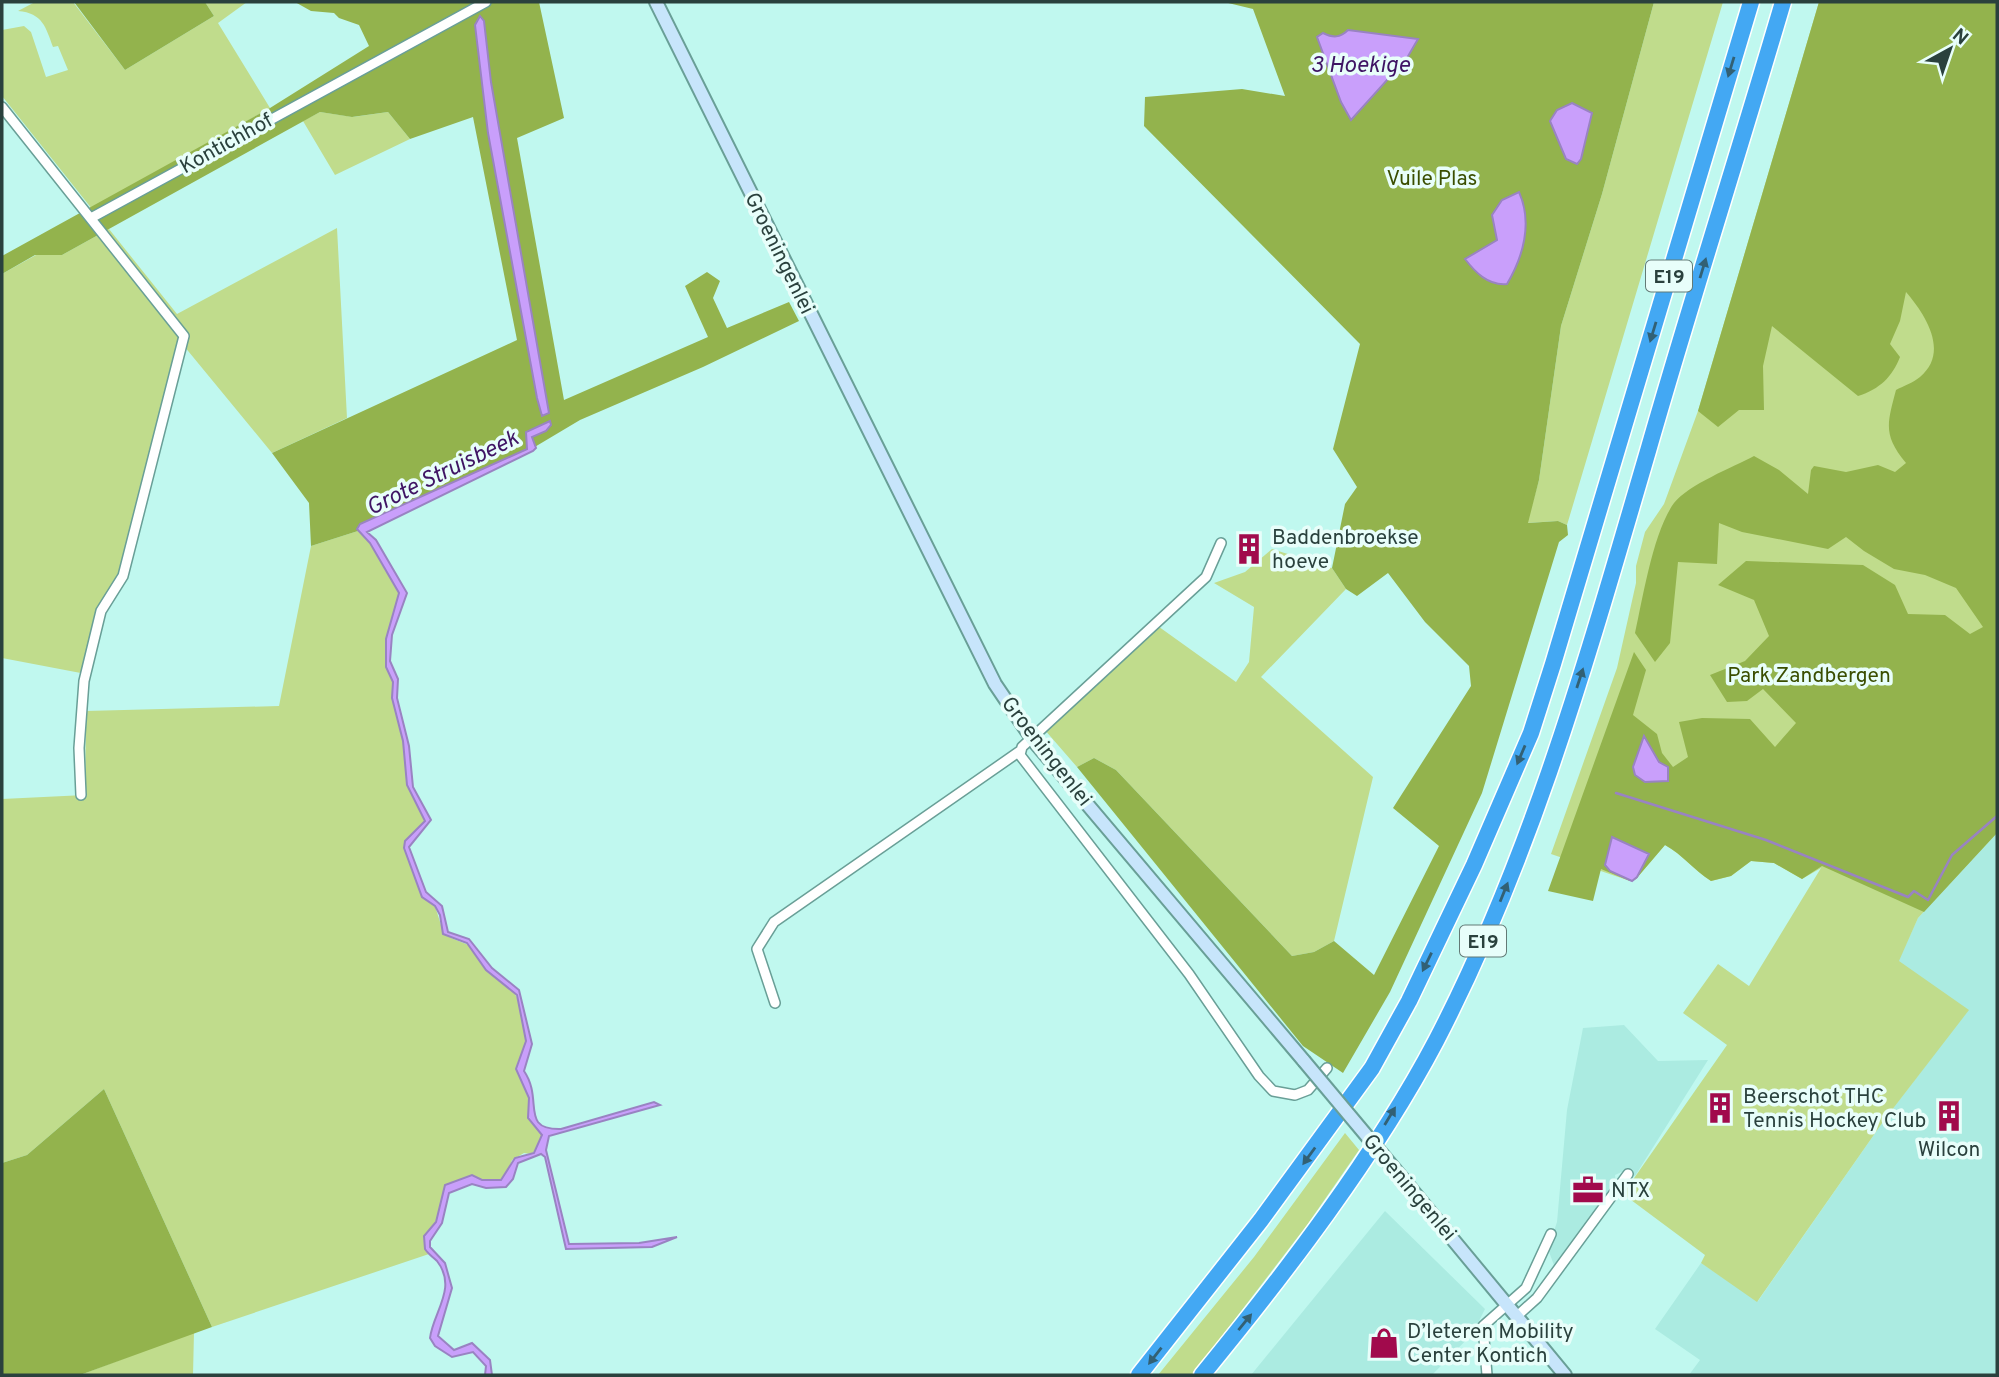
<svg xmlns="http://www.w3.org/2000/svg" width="1999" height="1377" font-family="Overpass,sans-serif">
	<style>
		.built { fill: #abebe1 }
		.green { fill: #c0dc8c }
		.forest { fill: #93b34d }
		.water { fill: #c99ffb; stroke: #9983c2; stroke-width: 2 }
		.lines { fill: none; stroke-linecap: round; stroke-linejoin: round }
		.stream { stroke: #9983c2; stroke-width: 2.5 }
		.street-casing { stroke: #699f97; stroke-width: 12 }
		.secondary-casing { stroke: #699f97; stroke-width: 16 }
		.highway-casing { stroke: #fff; stroke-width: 19 }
		.street { stroke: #fff; stroke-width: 9 }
		.secondary { stroke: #c7e5fb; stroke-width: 12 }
		.highway { stroke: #43a8f3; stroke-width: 16 }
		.secondary-bridge-casing { stroke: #699f97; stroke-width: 16; stroke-linecap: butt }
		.secondary-bridge { stroke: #c7e5fb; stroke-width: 12 }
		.oneway { fill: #326074 }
		.labels { text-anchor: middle; stroke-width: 7; stroke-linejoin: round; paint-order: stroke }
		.shield { fill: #e8fefa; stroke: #637a76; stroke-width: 2 }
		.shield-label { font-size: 19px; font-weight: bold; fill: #2a413d }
		.street-label { font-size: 21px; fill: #2a413d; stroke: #e8fefa }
		.park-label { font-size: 21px; fill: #3a4e00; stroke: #e8fefa }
		.poi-label { font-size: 21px; fill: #2a413d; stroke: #e8fefa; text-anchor: start }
		.water-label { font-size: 23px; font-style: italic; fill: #3f1464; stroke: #e8fefa }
	</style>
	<rect width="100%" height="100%" fill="#c0f8ef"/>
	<path class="built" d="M1997 833V1375H1689L1700 1360 1655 1329 1701 1263 1758 1301 1885 1119 1968 1010 1898 962 1918 918Z
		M1624 1025 1658 1061 1708 1060 1635 1176 1626 1170 1615 1175 1616 1184 1555 1268 1548 1249 1557 1222 1567 1110 1583 1028Z
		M1385 1211 1485 1309 1473 1333 1432 1375H1251Z"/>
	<path class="green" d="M35 2H73L125 70 214 16 205 2H247L218 23 270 108 92 209 2 96V30L24 26 31 32 46 77 68 70 58 46 53 47C46 28 43 13 18 11Z
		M1654 2H1723L1567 525 1558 521 1527 523 1539 480 1561 326 1602 194Z
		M1819 2H1997V833L1918 918 1899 961 1969 1010 1885 1119 1757 1302 1701 1263 1705 1255 1623 1194 1727 1045 1683 1013 1718 964 1749 986 1821 868 1802 879 1774 863 1751 861 1731 876 1711 881C1694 870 1683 855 1665 845L1636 879 1630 881 1551 854 1617 668 1636 583V566L1645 532 1664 504 1698 411Z
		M320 112 353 117 388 112 410 139 335 175 303 121Z
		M337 228 347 418 272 453 184 346 123 576 104 601 86 674 2 658V274L36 255H62L109 229 177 314Z
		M361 530 403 593 390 636 388 659 396 679 394 698 404 731 410 787 428 824 406 844 423 898 435 906 441 925 451 938 471 946 482 964 513 991 519 1001 526 1041 518 1069 529 1098 528 1118 542 1135 540 1147 531 1154 524 1153 512 1160 504 1182 480 1180 448 1189C443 1209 432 1225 427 1245L432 1253 212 1327 104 1089 27 1155 2 1163V799L85 795 86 711 279 706 311 546Z
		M1272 549 1332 568 1346 589 1261 677 1373 777 1334 941 1314 952 1292 956 1116 770 1094 758 1077 767 1044 729 1155 624 1236 682 1249 662 1254 607 1214 583 1245 572Z
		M1345 1133 1359 1150 1307 1225 1192 1375H1158L1254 1257Z
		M194 1332 193 1375H80Z"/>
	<path class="forest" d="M74 2H205L214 16 125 70Z
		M295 2H539L564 118 517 138 564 400 708 337 685 286 707 272 720 281 713 298 727 328 789 302 799 321 703 367 580 420 533 448 361 530 311 546 309 503 272 453 517 340 473 117 410 139 388 112 352 117 320 112 62 255H35L2 274V256L270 108 369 46 359 25 339 18 334 13 311 11Z
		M1224 2H1654L1602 194 1561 326 1539 480 1528 523 1558 521 1567 525 1568 535 1559 542 1482 793 1390 992 1343 1073 1303 1046 1077 767 1094 758 1116 770 1292 956 1314 952 1334 941 1374 975 1439 846 1393 808 1471 686 1469 666 1425 622 1388 573 1357 596 1346 589 1332 568 1345 504 1357 487 1333 449 1360 344 1144 126 1145 97 1242 89 1285 96 1253 9Z
		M1819 2H1997V833L1924 912 1822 866 1802 879 1774 863 1751 861 1731 876 1711 881C1694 870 1683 855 1665 845L1636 879 1630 881 1601 869 1593 901 1548 891 1634 652 1646 670 1633 715 1657 734 1662 753 1673 767 1688 757 1679 722 1702 718 1750 719 1775 747 1796 723 1763 689 1747 701 1727 702 1710 675 1745 661 1769 636 1754 600 1718 585 1746 561 1863 565 1895 585 1908 614 1945 615 1970 634 1983 627 1956 588 1925 575 1894 569 1864 551 1846 537 1828 549 1742 532 1719 523 1717 564 1678 562 1670 643 1655 662 1635 633C1643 598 1653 532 1674 503 1688 485 1733 467 1754 456L1779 470 1808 494 1811 470 1814 466 1846 472 1878 465 1895 472 1906 463C1883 435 1887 424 1896 390 1903 386 1913 383 1920 377 1950 352 1925 314 1906 292L1900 321 1890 344 1900 357C1892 377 1880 389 1858 396L1772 326 1763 366 1764 410H1739L1718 427 1698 411Z
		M104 1089 212 1327 80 1375H2V1163L27 1155Z"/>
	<path class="water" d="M480 16 484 21 491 82 549 413 542 416 537 398 488 133 475 25Z
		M1348 30 1418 39 1407 58 1351 120 1341 102 1317 37 1323 33C1333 38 1340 38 1348 30Z
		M1572 103 1592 113 1581 159 1577 164 1566 159 1550 121 1557 110Z
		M1519 192C1533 223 1523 257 1507 284 1488 286 1475 272 1465 259L1497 240 1492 215 1502 200Z
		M550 421 551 425 546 431 532 437 536 448 533 451 367 532 376 540 407 593 392 635 390 661 398 679 397 698 409 746 413 787 431 820 409 847 426 892 442 906 448 932 469 939 492 968 519 990 532 1044 524 1071C544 1100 519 1130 561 1129L654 1102 660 1105 549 1136 546 1150 569 1244 639 1243 677 1237 652 1247 566 1249 545 1157 541 1154 518 1163 513 1179 506 1187 486 1188 472 1184 449 1193 442 1223 430 1241V1247L445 1263 452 1288 438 1336 454 1350 472 1343 490 1360 492 1375H485L486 1366 473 1352 452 1357 435 1346 430 1338C433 1312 458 1288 437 1261 433 1257 428 1254 425 1249L424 1236 436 1222 445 1185 472 1175 482 1180H501L515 1158 534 1153 542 1135 528 1118 529 1098 516 1069 526 1041 517 995 486 970 467 943 443 934 440 915 435 906 422 897 404 848 405 841 425 821 407 785 403 741 392 698 393 682 386 667V639L399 593 370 543 357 529 360 524 527 449 526 432Z
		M1644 736 1659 762 1668 767V781L1645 782 1635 775 1633 767Z
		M1612 837 1649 854 1637 877 1632 881 1610 871 1605 865Z"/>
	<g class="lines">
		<path class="stream" d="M1616 793 1766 840 1908 897 1914 891 1928 900 1952 855 1997 816"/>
		<defs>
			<path id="street" d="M2 107 184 336 123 576 101 611 84 681 79 748 81 795
				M91 218 486 2
				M1221 543 1206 577 1022 747 1020 755 1189 974 1259 1076 1273 1091 1295 1095 1308 1090 1327 1068
				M775 1003 757 949 774 922 1020 751
				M1517 1316 1537 1298 1628 1174
				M1487 1375 1483 1326 1526 1288 1551 1234"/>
			<path id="secondary" d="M656 2 995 684 1033 740 1304 1061
				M1412 1190 1565 1375"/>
			<path id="highway" d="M1139 1375 1261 1220 1372 1068 1409 1001 1474 865 1531 733 1553 664 1751 2
				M1202 1375C1284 1275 1376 1155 1436 1041 1533 854 1589 652 1648 451 1691 301 1739 152 1783 2"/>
		</defs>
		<use href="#street" class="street-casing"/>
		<use href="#secondary" class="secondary-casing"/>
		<use href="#highway" class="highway-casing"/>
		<use href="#street" class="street"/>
		<use href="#secondary" class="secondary"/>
		<use href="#highway" class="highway"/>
		<defs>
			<path id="secondary-bridge" d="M1304 1061 1412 1190"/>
		</defs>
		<use href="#secondary-bridge" class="secondary-bridge-casing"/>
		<use href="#secondary-bridge" class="secondary-bridge"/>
	</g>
	<defs><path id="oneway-solid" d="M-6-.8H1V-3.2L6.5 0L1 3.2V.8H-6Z" transform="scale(1.75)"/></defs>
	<g class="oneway">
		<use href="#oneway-solid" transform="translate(1731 67) rotate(107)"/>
		<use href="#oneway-solid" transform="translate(1703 268) rotate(-73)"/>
		<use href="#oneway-solid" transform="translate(1653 332) rotate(107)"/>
		<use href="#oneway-solid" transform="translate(1580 678) rotate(-72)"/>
		<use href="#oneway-solid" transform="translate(1521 755) rotate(113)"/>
		<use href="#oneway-solid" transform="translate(1504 892) rotate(-68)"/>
		<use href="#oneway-solid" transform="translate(1427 962) rotate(116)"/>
		<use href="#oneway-solid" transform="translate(1390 1116) rotate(-59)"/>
		<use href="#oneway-solid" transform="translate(1309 1156) rotate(126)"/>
		<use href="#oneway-solid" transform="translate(1245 1322) rotate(-51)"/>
		<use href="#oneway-solid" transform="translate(1155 1356) rotate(128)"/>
	</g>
	<defs>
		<symbol id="building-bare" viewBox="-9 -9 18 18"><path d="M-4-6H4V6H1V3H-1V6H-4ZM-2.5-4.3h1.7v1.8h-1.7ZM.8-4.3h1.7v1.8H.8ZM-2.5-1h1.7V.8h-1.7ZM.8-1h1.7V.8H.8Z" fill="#a10a4c" stroke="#e8fefa" stroke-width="2.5" paint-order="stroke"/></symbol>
		<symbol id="office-bare" viewBox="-9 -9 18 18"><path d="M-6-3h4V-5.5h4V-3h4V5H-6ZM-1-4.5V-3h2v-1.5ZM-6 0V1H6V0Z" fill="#a10a4c" stroke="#e8fefa" stroke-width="2.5" paint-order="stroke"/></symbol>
		<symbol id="shop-bare" viewBox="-9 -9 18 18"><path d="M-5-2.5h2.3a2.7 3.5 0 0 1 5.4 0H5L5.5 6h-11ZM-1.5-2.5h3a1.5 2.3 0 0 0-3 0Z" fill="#a10a4c" stroke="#e8fefa" stroke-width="2.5" paint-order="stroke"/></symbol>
	</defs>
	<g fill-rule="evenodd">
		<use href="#building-bare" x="1227" y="527" width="44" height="44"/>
		<use href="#building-bare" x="1698" y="1086" width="44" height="44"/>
		<use href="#building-bare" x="1927" y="1094" width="44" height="44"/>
		<use href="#office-bare" x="1566" y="1168" width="44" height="44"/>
		<use href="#shop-bare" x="1362" y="1321" width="44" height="44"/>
	</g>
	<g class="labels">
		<g class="shield">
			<rect x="1646" y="260.5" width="46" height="31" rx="5"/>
			<rect x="1460" y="925.5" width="46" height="31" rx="5"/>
		</g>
		<g class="shield-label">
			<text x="1669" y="283">E19</text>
			<text x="1483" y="948">E19</text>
		</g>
		<g class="street-label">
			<text transform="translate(226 143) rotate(-29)" y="7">Kontichhof</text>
			<text transform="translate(780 253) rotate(64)" y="7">Groeningenlei</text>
			<text transform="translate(1047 751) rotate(52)" y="7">Groeningenlei</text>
			<text transform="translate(1410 1187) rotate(50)" y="7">Groeningenlei</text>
		</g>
		<g class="park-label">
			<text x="1432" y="185">Vuile Plas</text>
			<text x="1809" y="682">Park Zandbergen</text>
		</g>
		<g class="poi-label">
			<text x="1272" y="544">Baddenbroekse<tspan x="1272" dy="24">hoeve</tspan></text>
			<text x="1743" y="1103">Beerschot THC<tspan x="1743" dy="24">Tennis Hockey Club</tspan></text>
			<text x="1949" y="1156" text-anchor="middle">Wilcon</text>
			<text x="1611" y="1197">NTX</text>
			<text x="1407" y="1338">D’Ieteren Mobility<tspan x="1407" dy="24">Center Kontich</tspan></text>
		</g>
		<g class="water-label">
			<text x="1360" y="72">3 Hoekige</text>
			<text transform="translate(442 472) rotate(-26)" y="8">Grote Struisbeek</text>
		</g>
	</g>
	<rect width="1999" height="1377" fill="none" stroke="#2a413d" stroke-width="7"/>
	<g transform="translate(1950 49) rotate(40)" stroke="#e8fefa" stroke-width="5" paint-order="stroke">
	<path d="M0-5L12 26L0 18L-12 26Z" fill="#2a413d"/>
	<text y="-10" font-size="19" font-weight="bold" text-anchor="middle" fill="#2a413d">N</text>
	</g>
</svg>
